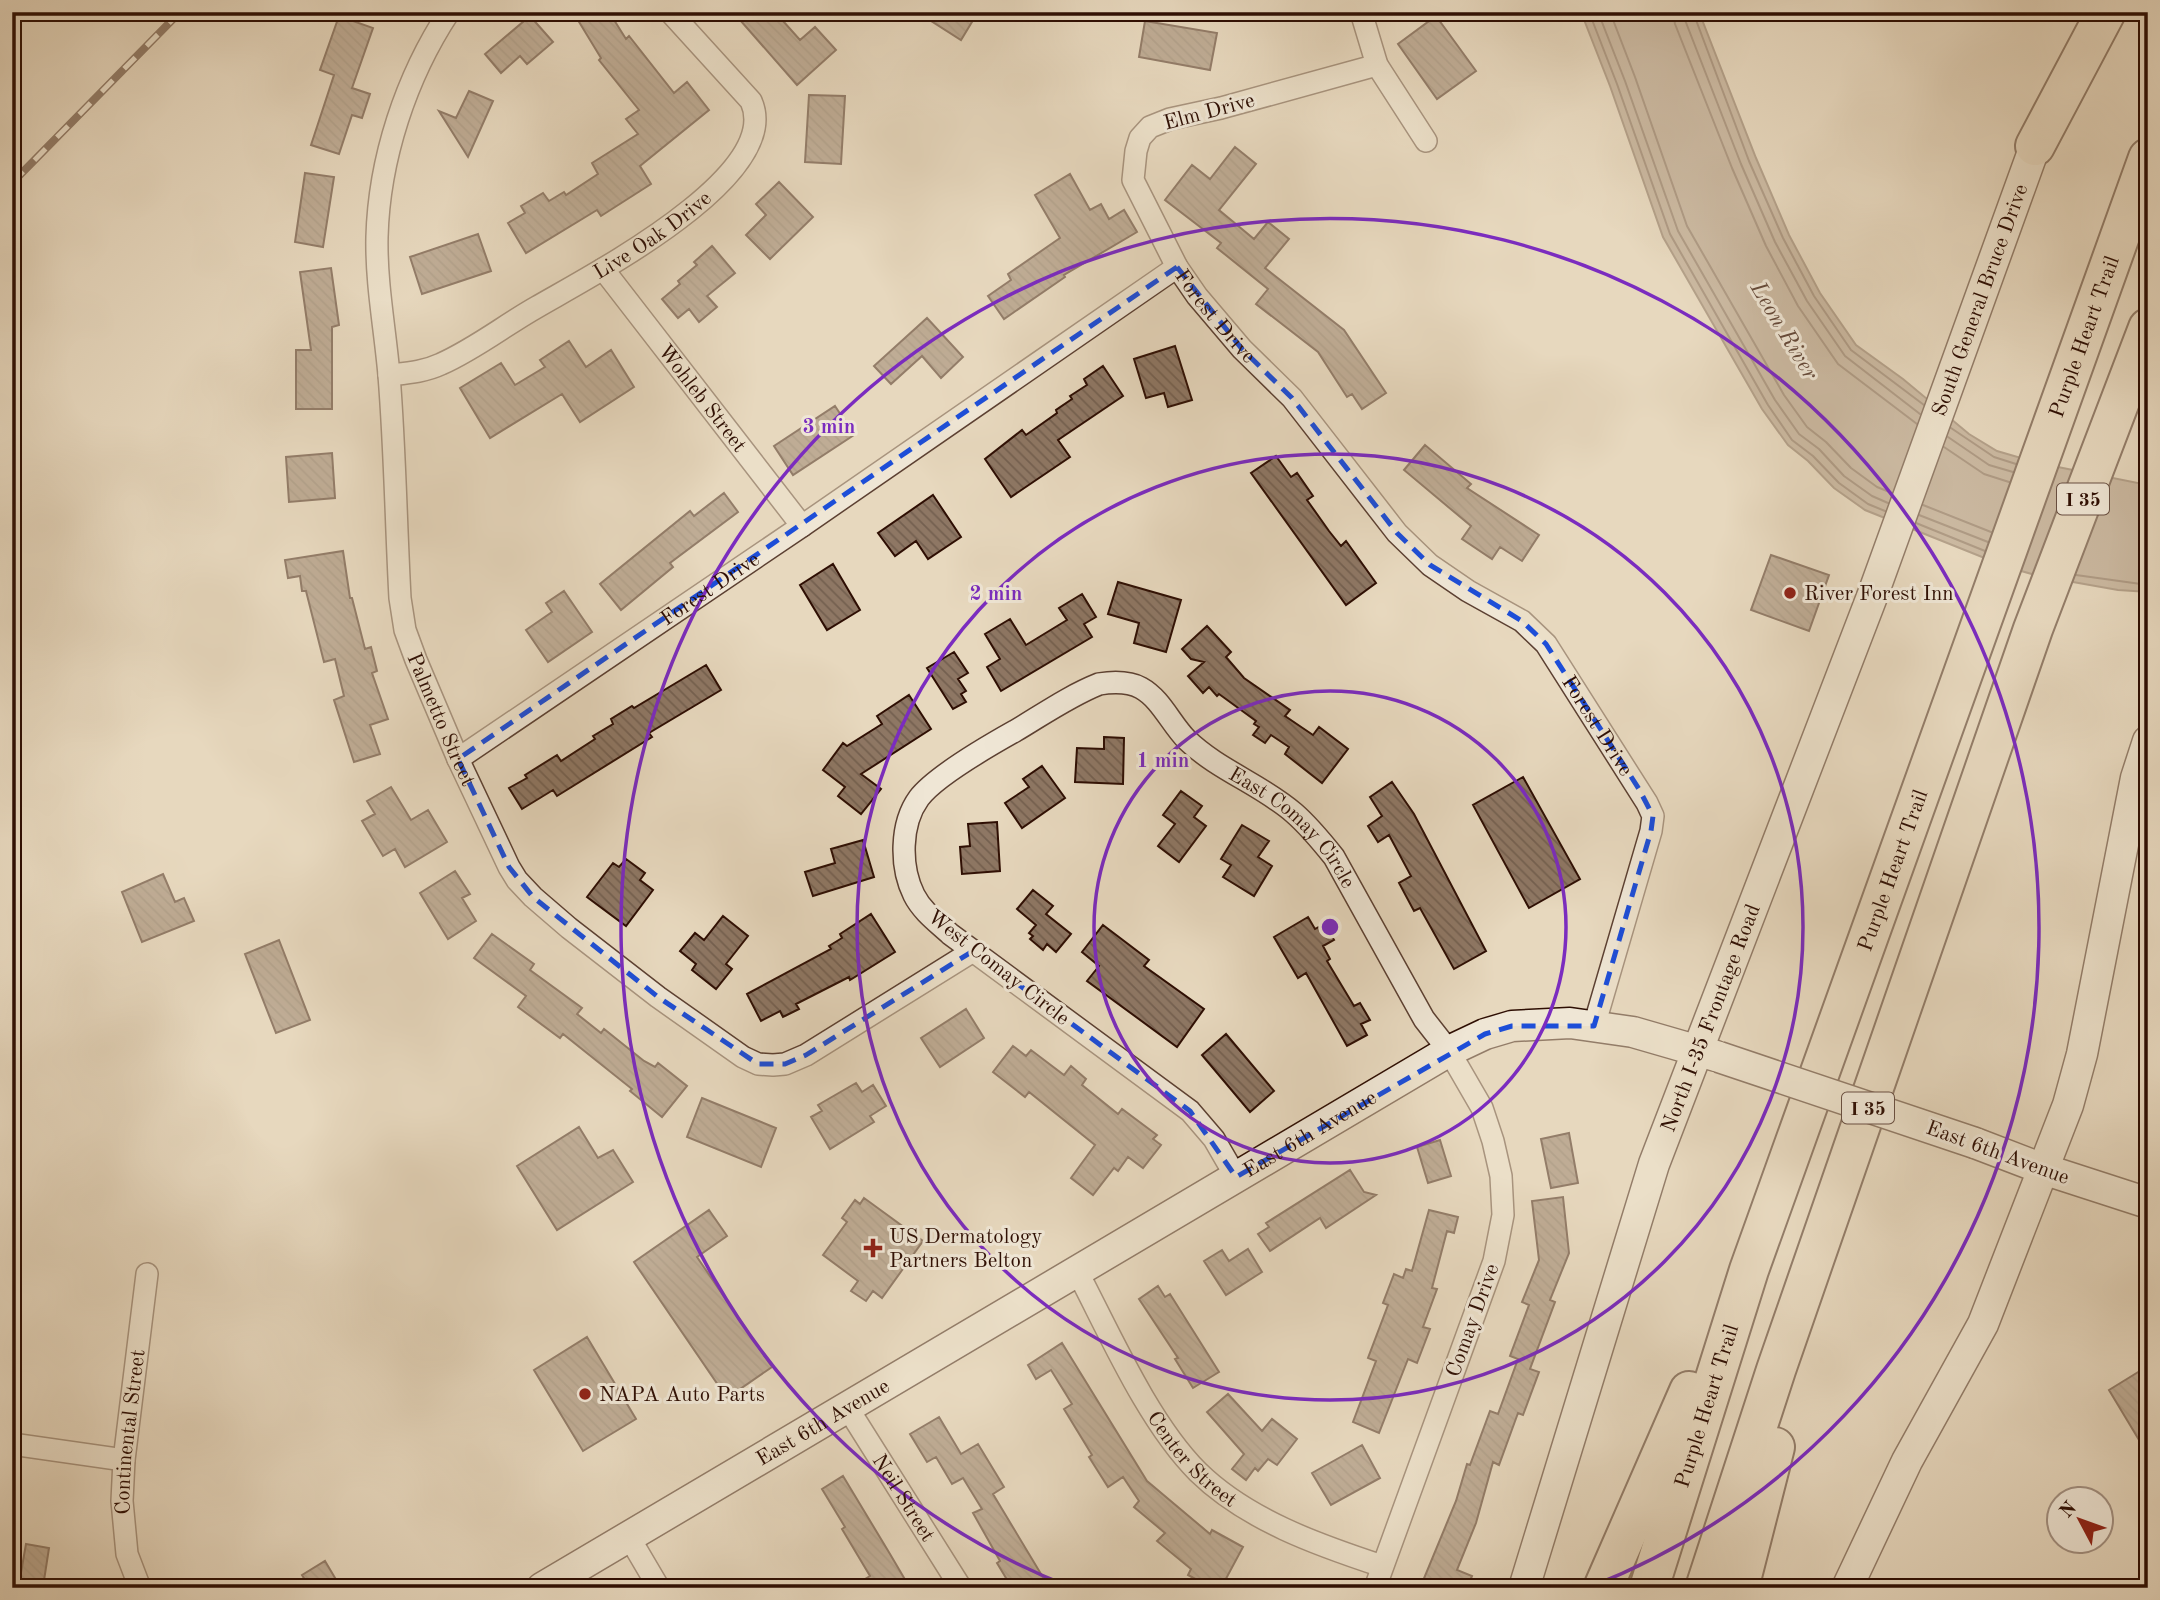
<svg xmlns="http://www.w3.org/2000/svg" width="2160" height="1600" font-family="'Old Standard TT',serif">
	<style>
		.water { fill: #a8937e; stroke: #775e4d; stroke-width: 2 }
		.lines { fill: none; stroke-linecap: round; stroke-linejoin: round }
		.shore { stroke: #6b5040; stroke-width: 2 }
		.building { fill: url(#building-back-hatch); stroke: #2e0e03; stroke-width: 2 }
		.minor-casing { stroke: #5c4032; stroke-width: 24 }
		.secondary-casing { stroke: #2e0e03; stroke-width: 33 }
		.motorway-casing { stroke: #2e0e03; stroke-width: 42 }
		.minor { stroke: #efe6d5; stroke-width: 21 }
		.secondary { stroke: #efe6d5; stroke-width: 30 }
		.motorway { stroke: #e7d8be; stroke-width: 38 }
		.rail-casing { stroke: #2e0e03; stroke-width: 8 }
		.rail { stroke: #efe6d5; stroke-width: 5; stroke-dasharray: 16; stroke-linecap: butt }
		.secondary-bridge-casing { stroke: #2e0e03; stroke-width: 33; stroke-linecap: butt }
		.secondary-bridge { stroke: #efe6d5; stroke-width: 30 }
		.marked { fill: none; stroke: #1d4ed8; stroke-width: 5; stroke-dasharray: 14 9; stroke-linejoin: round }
		.ring { fill: none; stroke: #7b2cbf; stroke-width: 3.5 }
		.poi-dot { fill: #8f2418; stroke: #efe6d5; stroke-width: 2.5 }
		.labels { text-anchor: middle; stroke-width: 6; stroke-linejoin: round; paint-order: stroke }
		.shield { fill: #efe6d5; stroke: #684f42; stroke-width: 2 }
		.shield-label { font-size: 19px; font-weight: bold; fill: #2e0e03 }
		.street-label { font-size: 21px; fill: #2e0e03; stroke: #efe6d5 }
		.poi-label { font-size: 21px; fill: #2e0e03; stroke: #efe6d5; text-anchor: start }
		.water-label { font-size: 23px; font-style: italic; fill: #654a3a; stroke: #efe6d5 }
		.centre { fill: #7b2cbf; stroke: #efe6d5; stroke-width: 3.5 }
		.ring-label { font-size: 21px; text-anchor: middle; font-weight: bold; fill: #7b2cbf; stroke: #efe6d5; stroke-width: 6; stroke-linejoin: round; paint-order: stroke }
	</style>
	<defs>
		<pattern id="building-back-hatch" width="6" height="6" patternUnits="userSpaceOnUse" patternTransform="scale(1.75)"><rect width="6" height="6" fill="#8e7764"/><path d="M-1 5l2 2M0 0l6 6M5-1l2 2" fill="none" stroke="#746050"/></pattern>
	</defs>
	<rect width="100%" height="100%" fill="#e7d8be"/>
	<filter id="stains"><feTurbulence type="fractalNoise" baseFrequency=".00286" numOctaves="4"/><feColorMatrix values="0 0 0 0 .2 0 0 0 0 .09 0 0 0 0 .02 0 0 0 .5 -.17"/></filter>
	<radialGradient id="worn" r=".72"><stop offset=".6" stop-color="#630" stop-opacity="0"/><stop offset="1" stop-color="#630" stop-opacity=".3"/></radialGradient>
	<path class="water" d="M1581 12H1699L1756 158 1789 235 1820 293 1856 345 1903 379 1969 434 1997 451 2038 463 2148 485V592L2118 590 2039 576 2007 567 1865 510 1834 488 1808 461 1788 445 1762 409 1663 237 1610 86Z"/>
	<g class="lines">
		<path class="shore" d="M1589 12 1617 84 1670 234 1768 405 1792 440 1813 456 1839 483 1868 504 1885 511
			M1598 12 1625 81 1678 231 1775 400 1799 434 1819 449 1844 476 1872 496 1888 503
			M1610 12 1635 77 1687 226 1784 395 1807 427 1826 442 1851 468 1877 487 1892 493
			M1673 12 1675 24 1732 168 1766 246 1798 306 1838 364 1917 424
			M1684 12 1685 20 1741 164 1775 242 1807 301 1845 356 1920 414
			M1693 12 1749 161 1783 238 1814 296 1851 350 1924 405
			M1951 428 1994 457 2016 464
			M1948 437 1989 465 2013 472
			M1944 447 1984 474 2009 482
			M1923 505 1991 532
			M1919 515 1988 542
			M1916 523 1985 551
			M2076 575 2148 585"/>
	</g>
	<path class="building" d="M573 12H609L626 39 629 36 674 93 687 82 709 110 640 166 651 184 601 216 597 210 526 253 508 223 525 213 521 206 543 193 549 201 564 192 566 195 598 174 592 163 638 134 626 119 639 110 599 60 601 58Z
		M733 12H775L800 40 815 27 836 50 797 85Z
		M917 12H978L961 40Z
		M339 16 373 28 352 88 370 94 362 118 352 115 339 154 311 145 334 75 320 70Z
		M530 16 553 42 527 64 520 56 501 73 485 54Z
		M1436 16 1476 71 1437 99 1398 44Z
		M1145 21 1217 33 1210 70 1139 57Z
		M469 91 493 101 468 157 439 111 456 118Z
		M809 95 845 96 841 164 805 162Z
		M1235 147 1256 164 1219 210 1254 239 1268 222 1289 239 1265 268 1344 330 1386 393 1362 409 1352 394 1347 397 1318 352 1256 304 1268 289 1217 248 1221 243 1165 200 1192 165 1210 179Z
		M305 173 334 177 323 247 295 242Z
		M1070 174 1090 210 1101 204 1109 219 1124 210 1137 232 1064 275 1065 277 1004 319 988 296 1011 280 1008 274 1060 238 1035 195Z
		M779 182 813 217 770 259 746 235 766 215 756 204Z
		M478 234 491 271 422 294 410 257Z
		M712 246 735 273 707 296 717 307 699 322 689 309 678 318 662 299 680 284 678 281 697 265 694 262Z
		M331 268 339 325 332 327V409H296V350H311L300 272Z
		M927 318 963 357 941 378 922 356 891 384 874 366Z
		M569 341 586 367 611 350 634 387 580 422 562 394 490 438 460 388 501 363 515 385 545 367 540 360Z
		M1175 346 1192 400 1168 407 1164 393 1146 398 1134 359Z
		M1103 366 1123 396 1058 440 1070 457 1011 497 985 459 1022 430 1026 435 1057 413 1056 410 1072 399 1070 396 1087 385 1084 379Z
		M835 406 854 435 793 475 774 446Z
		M1425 445 1471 484 1467 488 1539 535 1522 561 1500 547 1492 559 1462 539 1471 526 1404 470Z
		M332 453 335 498 289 502 286 457Z
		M1276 456 1291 477 1297 473 1313 496 1307 500 1329 531 1341 546 1346 541 1376 583 1346 605 1251 473Z
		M724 493 738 512 670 563 673 567 621 610 600 584 690 511 694 516Z
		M933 495 961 537 928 559 916 541 895 556 878 533Z
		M343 551 350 598H352L365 649 371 647 377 671 372 673 388 719 370 725 380 754 354 762 334 700 344 696 335 659 324 662 306 591H302L300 576 288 578 285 560Z
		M1771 555 1829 575 1809 631 1751 610Z
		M833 564 860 610 827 630 800 585Z
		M1118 582 1181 600 1166 652 1134 643 1139 623 1108 614Z
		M564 591 592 632 548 662 526 630 552 612 546 603Z
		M1082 594 1096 617 1084 624 1092 637 1001 691 987 667 1000 659 985 634 1010 619 1026 645 1067 620 1059 608Z
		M1207 626 1231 652 1226 657 1244 678 1290 710 1285 716 1313 735 1319 727 1348 749 1322 783 1285 754 1289 747 1271 735 1265 743 1253 735 1259 727 1254 724 1256 721 1219 694 1217 696 1209 687 1203 693 1188 676 1204 662 1191 659 1182 649Z
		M954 652 968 673 958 679 966 691 961 694 966 702 953 709 927 668Z
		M706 665 721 690 649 733 652 737 557 796 553 790 522 809 509 788 527 778 525 775 557 755 561 761 595 739 593 736 613 724 611 719 632 706 634 708Z
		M909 695 931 729 861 774 881 789 861 814 838 796 845 787 823 770 843 743 847 746 882 724 877 716Z
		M1104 737 1124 738 1123 784 1075 782 1077 748 1104 749Z
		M1042 766 1065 798 1022 828 1005 803 1029 787 1023 779Z
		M1523 777 1580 879 1529 908 1473 805Z
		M1392 782 1414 814 1486 951 1454 969 1420 908 1414 911 1399 883 1411 876 1389 835 1378 842 1368 826 1382 816 1370 797Z
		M391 787 411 820 428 810 447 842 405 867 395 849 383 856 362 821 375 814 367 801Z
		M1181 791 1202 806 1194 817 1206 826 1179 862 1158 846 1175 824 1163 815Z
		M997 822 1000 871 962 874 960 847 970 846 968 824Z
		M1242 825 1269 841 1258 857 1272 866 1254 896 1223 877 1231 865 1221 859Z
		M863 840 874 877 813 896 805 872 835 863 831 849Z
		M626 859 645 873 640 880 653 890 626 926 587 897 613 863 619 867Z
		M455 871 470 894 462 898 476 921 448 939 420 893Z
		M163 874 175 902 184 898 194 921 142 942 122 892Z
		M1033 890 1053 906 1046 914 1071 934 1056 952 1047 944 1043 950 1030 939 1033 936 1029 933 1036 925 1017 909Z
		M871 914 895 952 850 980 849 977 796 1004 799 1009 783 1017 780 1011 761 1021 747 994 831 949 829 946 842 938 840 934Z
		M723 916 748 936 726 964 732 969 716 989 692 970 696 964 680 951 695 933 704 940Z
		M1308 917 1315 929 1324 924 1334 940 1323 946 1330 959 1327 961 1354 1006 1360 1003 1370 1020 1361 1024 1367 1035 1347 1046 1306 973 1298 978 1274 937Z
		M1103 925 1149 960 1144 966 1204 1009 1177 1047 1087 981 1099 966 1082 952Z
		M492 934 534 964 530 970 582 1008 577 1014 601 1033 604 1029 644 1061 655 1067 658 1063 687 1086 662 1117 630 1091 632 1089 563 1034 560 1038 518 1007 526 996 474 958Z
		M279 940 310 1020 276 1033 245 954Z
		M966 1009 984 1038 940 1067 921 1038Z
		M1226 1034 1274 1091 1250 1112 1202 1055Z
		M1013 1046 1026 1056 1031 1050 1064 1075 1071 1066 1086 1079 1082 1085 1118 1114 1122 1109 1157 1135 1153 1139 1161 1145 1143 1168 1128 1157 1118 1171 1114 1168 1093 1195 1071 1178 1095 1145 1029 1092 1025 1097 993 1072Z
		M856 1083 862 1092 873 1085 886 1106 870 1116 874 1122 830 1149 811 1117 822 1111 818 1105Z
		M702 1098 776 1128 761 1167 687 1137Z
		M579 1127 598 1158 613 1150 633 1182 557 1230 517 1166Z
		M1569 1133 1578 1183 1551 1188 1541 1139Z
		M1440 1140 1451 1176 1428 1183 1417 1147Z
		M1350 1170 1364 1192 1376 1195 1326 1228 1320 1218 1270 1251 1258 1234 1269 1227 1266 1223Z
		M1563 1197 1569 1253 1550 1300 1555 1302 1530 1369 1539 1372 1523 1415 1518 1413 1499 1465 1493 1462 1476 1523 1457 1570 1472 1576 1467 1588H1420L1456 1501 1467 1464 1470 1465 1490 1411 1498 1414 1518 1359 1510 1356 1529 1305 1522 1302 1539 1260 1532 1201Z
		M864 1198 923 1241 882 1298 873 1291 866 1301 851 1291 858 1281 823 1255 847 1222 842 1218 855 1200 860 1204Z
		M709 1210 727 1236 697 1257 772 1367 727 1398 634 1262Z
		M1429 1210 1458 1217 1454 1233 1447 1231 1432 1288 1437 1289 1423 1327 1430 1329 1417 1363 1408 1359 1379 1433 1353 1422 1376 1361 1368 1358 1388 1305 1383 1303 1394 1274 1403 1278 1406 1269 1412 1271Z
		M1248 1249 1262 1272 1226 1295 1204 1261 1222 1250 1229 1261Z
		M1158 1286 1165 1297 1170 1294 1219 1372 1193 1388 1175 1359 1178 1358 1139 1299Z
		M587 1337 636 1419 583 1451 534 1370Z
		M1062 1343 1147 1481 1210 1534 1212 1530 1243 1547 1221 1588H1195L1199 1581 1188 1575 1191 1569 1157 1541 1165 1533 1134 1507 1139 1501 1123 1477 1108 1487 1089 1457 1092 1455 1064 1409 1072 1404 1051 1370 1036 1379 1028 1365Z
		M2148 1366V1455L2109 1390Z
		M1228 1394 1262 1431 1272 1419 1297 1439 1277 1465 1268 1459 1258 1471 1255 1468 1246 1480 1232 1469 1244 1454 1207 1412Z
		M939 1417 961 1454 978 1444 1004 1487 993 1494 1044 1579 1031 1588H1012L997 1563 1000 1561 973 1513 982 1509 963 1478 952 1484 936 1457 927 1462 910 1434Z
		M1362 1445 1380 1478 1331 1505 1312 1473Z
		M843 1476 890 1554 910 1588H850L870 1576 842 1529 845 1527 822 1489Z
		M26 1544 49 1548 43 1587 19 1584Z
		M325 1561 341 1588H310L302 1575Z"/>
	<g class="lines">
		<defs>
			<g id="minor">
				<path id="s1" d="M449 12C406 77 379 159 377 237 376 283 385 329 389 375 395 449 396 524 400 598L405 630 416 660 458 759 509 867 517 880 533 897 569 928 658 997 743 1057 758 1064 773 1065 785 1064 806 1055 973 951"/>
				<path d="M1361 12 1377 65 1426 141"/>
				<path id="s2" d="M1377 65 1221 108 1170 119 1150 127 1140 138 1136 151 1133 180 1177 267 1197 296 1242 349 1292 398 1397 533 1430 565 1468 591 1522 621 1546 644 1647 803 1653 816 1651 831 1594 1026"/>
				<path id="s3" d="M603 269 802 526"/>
				<path id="s4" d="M389 375C407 373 424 372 441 364 475 349 505 325 537 307 588 277 785 176 751 101L670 12"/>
				<path id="s5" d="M458 759 802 526 1177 267"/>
				<path id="s6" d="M1236 1177 1214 1139 1190 1111 950 934C937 922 922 911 914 895 900 867 900 824 919 798 935 777 990 745 1015 731 1042 715 1069 696 1099 684 1112 682 1128 681 1141 688 1161 699 1171 724 1187 740 1218 770 1262 785 1294 813 1309 826 1322 842 1334 857L1424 1019 1449 1051 1482 1108 1493 1141 1501 1176 1503 1215 1494 1261 1375 1588"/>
				<path id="s7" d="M1077 1271C1110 1334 1148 1422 1198 1472 1247 1520 1318 1545 1382 1566"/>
				<path id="s8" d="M847 1407 961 1588"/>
				<path d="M12 1444 124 1460"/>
				<path d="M629 1537 659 1588"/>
				<path id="s9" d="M140 1588 127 1554 122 1501 124 1460 147 1274"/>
			</g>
			<g id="secondary">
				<path d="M1975 1143 2043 1169 2148 1203"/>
				<path id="s10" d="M542 1588 1449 1051 1485 1034 1512 1026 1570 1023 1633 1032 1716 1056"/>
				<path id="s11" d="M1524 1588 1654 1164 1873 594 2035 146"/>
				<path d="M1847 1588 1907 1461 1983 1324 2068 1105 2082 1054 2136 778 2148 741"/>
			</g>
			<g id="motorway">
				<path d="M2035 146 2106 12"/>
				<path d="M1603 1588 1689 1391"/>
				<path id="s12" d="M1649 1588 1749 1270 2148 158"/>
				<path d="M1705 1588 1776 1370 2033 629 2148 328"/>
				<path d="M1739 1588 1775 1447"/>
			</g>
		</defs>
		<use href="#minor" class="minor-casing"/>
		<use href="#secondary" class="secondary-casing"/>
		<use href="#motorway" class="motorway-casing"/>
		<use href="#minor" class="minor"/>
		<use href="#secondary" class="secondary"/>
		<use href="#motorway" class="motorway"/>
		<defs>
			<path id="rail" d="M12 183 180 12"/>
		</defs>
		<use href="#rail" class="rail-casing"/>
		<use href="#rail" class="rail"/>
		<defs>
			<path id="secondary-bridge" d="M1719 1057 1975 1143"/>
		</defs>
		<use href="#secondary-bridge" class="secondary-bridge-casing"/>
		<use href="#secondary-bridge" class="secondary-bridge"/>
	</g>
	<path d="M0 0H2160V1600H0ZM1177 267 1242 349 1292 398 1397 533 1430 565 1522 621 1546 644 1639 789 1653 816 1651 831 1594 1026H1512L1485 1034 1236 1177 1190 1111 973 951 806 1055 785 1064H758L658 997 533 897 509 867 458 759Z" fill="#e7d8be" fill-opacity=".55" fill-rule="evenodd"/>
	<path class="marked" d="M1177 267 1242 349 1292 398 1397 533 1430 565 1522 621 1546 644 1639 789 1653 816 1651 831 1594 1026H1512L1485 1034 1236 1177 1190 1111 973 951 806 1055 785 1064H758L658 997 533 897 509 867 458 759Z"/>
	<g class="ring">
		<circle cx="1330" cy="927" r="236"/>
		<circle cx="1330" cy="927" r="473"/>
		<path d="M1070 1587A709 709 0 1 1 1590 1587"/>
	</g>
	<g class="poi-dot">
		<circle cx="1790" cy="593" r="7"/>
		<path d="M869.5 1237.5h7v7h7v7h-7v7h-7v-7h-7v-7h7z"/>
		<circle cx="585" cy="1394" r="7"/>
	</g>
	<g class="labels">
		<g class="shield">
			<rect x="2057" y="483.5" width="52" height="31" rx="5"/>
			<rect x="1842" y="1092.5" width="52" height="31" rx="5"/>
		</g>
		<g class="shield-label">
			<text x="2083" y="506">I 35</text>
			<text x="1868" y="1115">I 35</text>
		</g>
		<g class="street-label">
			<text transform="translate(1209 111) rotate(-15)" y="7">Elm Drive</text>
			<text dy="7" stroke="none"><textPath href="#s4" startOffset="301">Live Oak Drive</textPath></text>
			<text dy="7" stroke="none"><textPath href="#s11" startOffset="1367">South General Bruce Drive</textPath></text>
			<text dy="7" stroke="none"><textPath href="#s2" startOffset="453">Forest Drive</textPath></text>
			<text dy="7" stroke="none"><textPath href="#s12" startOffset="1325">Purple Heart Trail</textPath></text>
			<text dy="7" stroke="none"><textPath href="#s3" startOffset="163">Wohleb Street</textPath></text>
			<text dy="7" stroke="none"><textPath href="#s5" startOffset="304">Forest Drive</textPath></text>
			<text dy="7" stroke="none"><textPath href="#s1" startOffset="730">Palmetto Street</textPath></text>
			<text dy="7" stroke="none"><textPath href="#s2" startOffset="1020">Forest Drive</textPath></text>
			<text dy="7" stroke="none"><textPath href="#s6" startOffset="999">East Comay Circle</textPath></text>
			<text dy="7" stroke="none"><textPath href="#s12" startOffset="758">Purple Heart Trail</textPath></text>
			<text transform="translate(999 967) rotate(38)" y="7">West Comay Circle</text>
			<text dy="7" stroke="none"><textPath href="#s11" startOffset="600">North I-35 Frontage Road</textPath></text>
			<text dy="7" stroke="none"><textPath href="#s10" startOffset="892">East 6th Avenue</textPath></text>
			<text transform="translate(1998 1152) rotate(20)" y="7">East 6th Avenue</text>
			<text transform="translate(1472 1320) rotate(-70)" y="7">Comay Drive</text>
			<text dy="7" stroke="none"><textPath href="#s12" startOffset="191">Purple Heart Trail</textPath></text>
			<text dy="7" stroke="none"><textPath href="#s10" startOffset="326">East 6th Avenue</textPath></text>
			<text dy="7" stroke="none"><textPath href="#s9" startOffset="159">Continental Street</textPath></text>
			<text dy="7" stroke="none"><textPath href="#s7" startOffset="222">Center Street</textPath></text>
			<text dy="7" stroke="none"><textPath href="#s8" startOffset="107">Neil Street</textPath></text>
		</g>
		<g class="poi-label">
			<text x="1804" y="600">River Forest Inn</text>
			<text x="889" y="1243">US Dermatology<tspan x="889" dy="24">Partners Belton</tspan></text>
			<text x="599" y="1401">NAPA Auto Parts</text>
		</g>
		<g class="water-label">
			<text transform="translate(1785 330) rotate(59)" y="8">Leon River</text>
		</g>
	</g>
	<circle cx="1330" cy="927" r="10" class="centre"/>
	<g class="ring-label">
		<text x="829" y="433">3 min</text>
		<text x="996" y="600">2 min</text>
		<text x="1163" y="767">1 min</text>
	</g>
	<rect width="2160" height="1600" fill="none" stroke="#e7d8be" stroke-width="42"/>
	<rect x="14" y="14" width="2132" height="1572" fill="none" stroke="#2e0e03" stroke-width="3.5"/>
	<rect x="21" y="21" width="2118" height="1558" fill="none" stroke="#2e0e03" stroke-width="2"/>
	<g transform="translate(2080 1520) rotate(311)"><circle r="33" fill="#efe6d5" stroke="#a29081" stroke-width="2"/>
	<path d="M0-5L12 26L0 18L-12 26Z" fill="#8f2418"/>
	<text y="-10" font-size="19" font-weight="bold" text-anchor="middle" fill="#2e0e03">N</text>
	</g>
	<rect width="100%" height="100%" filter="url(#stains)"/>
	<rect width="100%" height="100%" fill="url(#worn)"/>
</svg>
